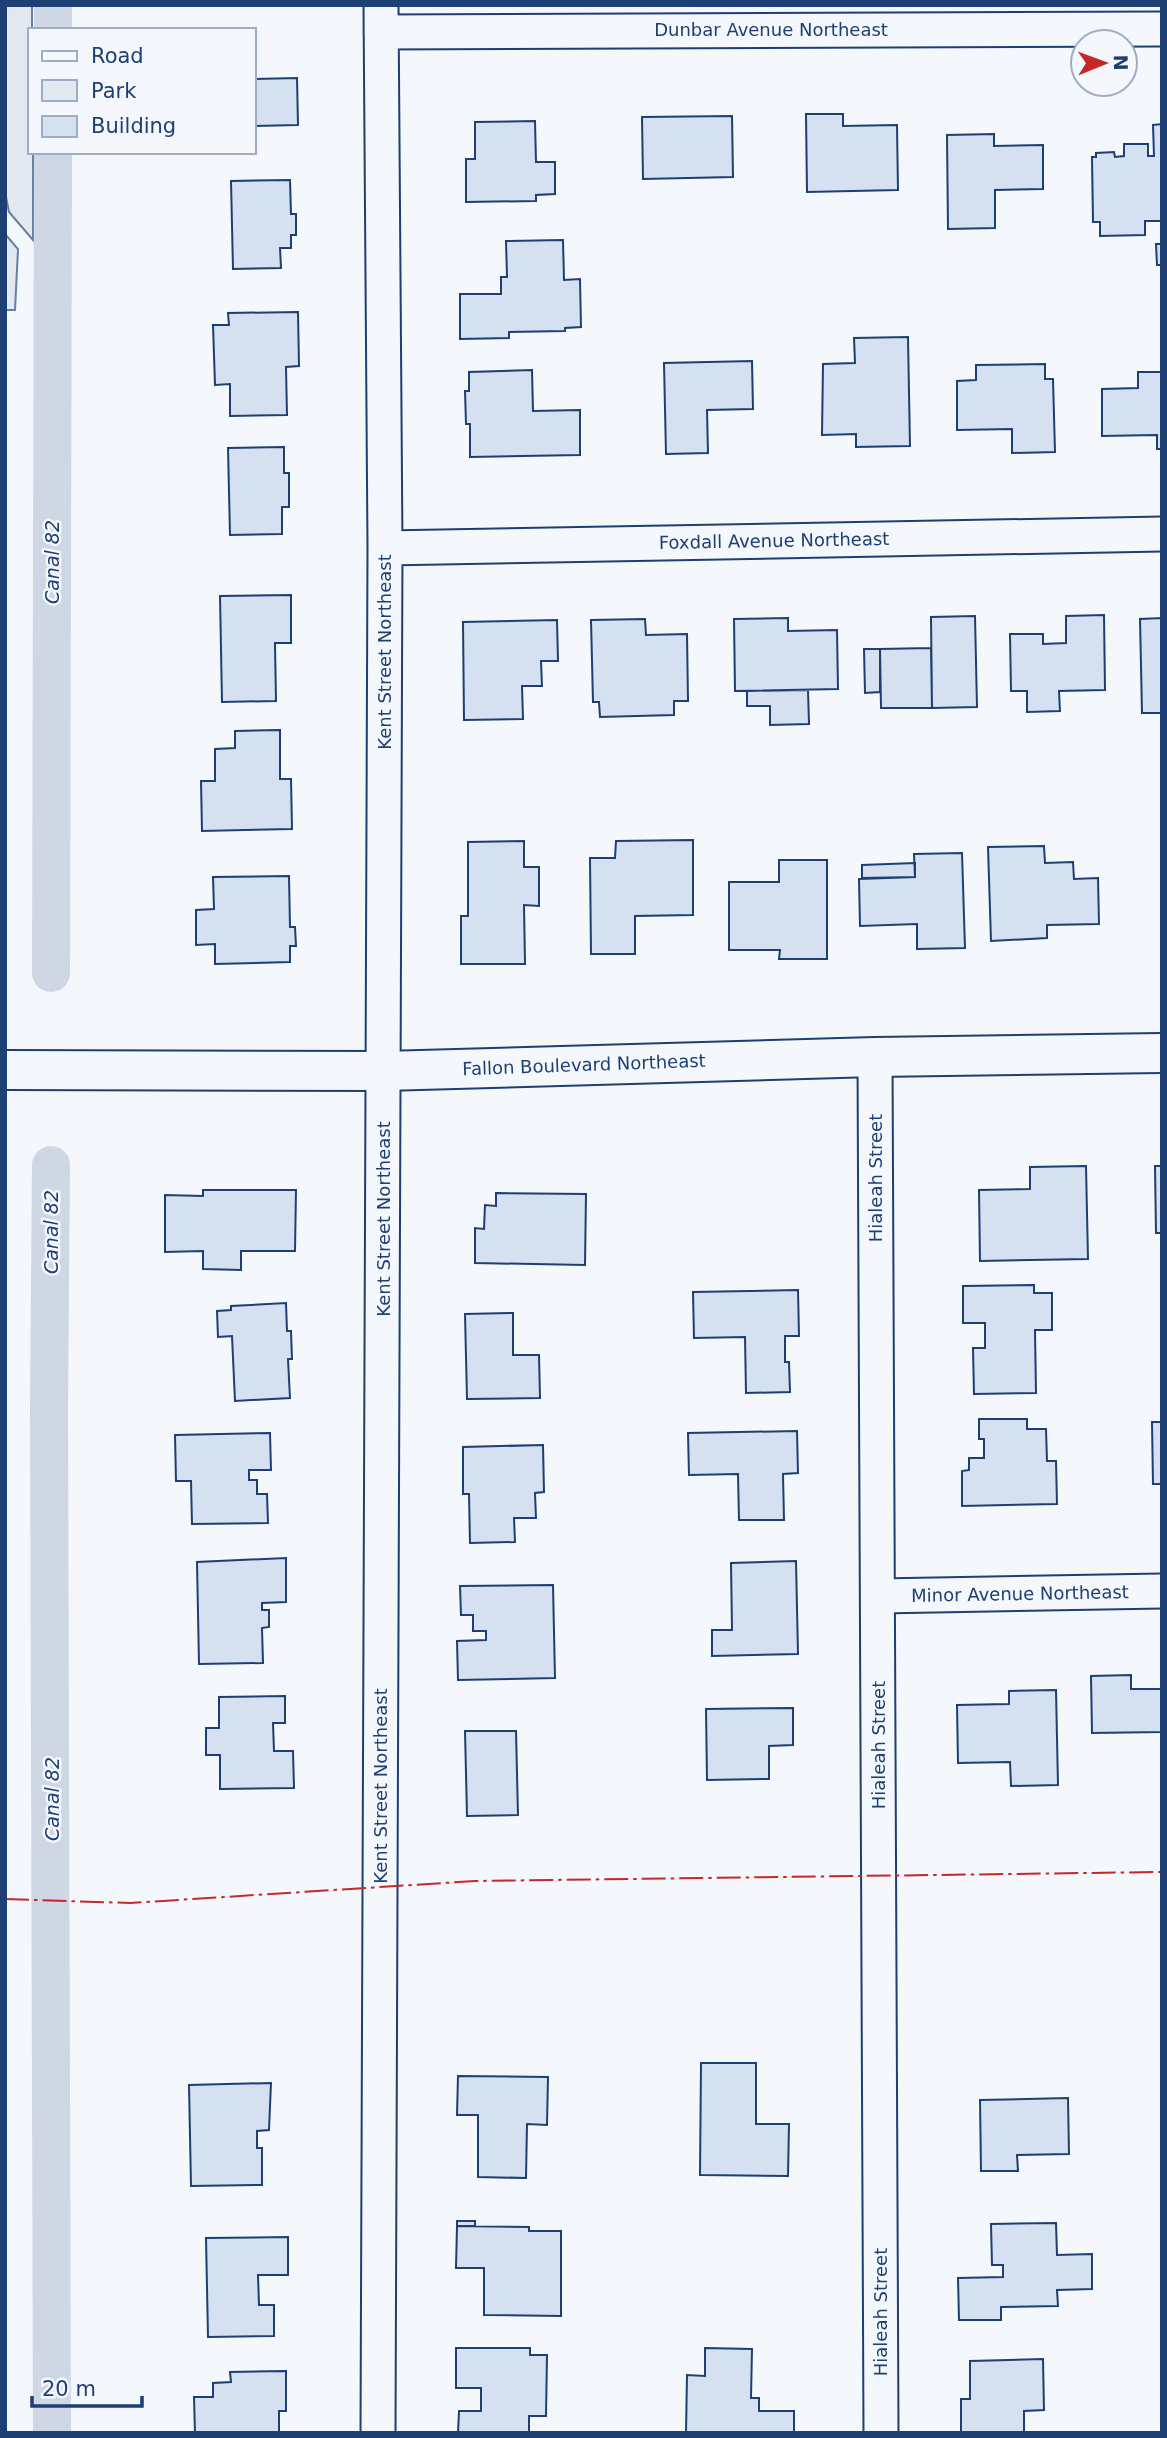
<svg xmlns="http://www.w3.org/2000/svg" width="1167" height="2438" font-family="'DejaVu Sans',sans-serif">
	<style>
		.green { fill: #e3e9f0; stroke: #687fa3; stroke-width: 2 }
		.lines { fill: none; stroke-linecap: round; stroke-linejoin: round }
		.canal { stroke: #cfd7e4; stroke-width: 38 }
		.building { fill: #d5e0f0; stroke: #1d3f73; stroke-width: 2 }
		.street-casing { stroke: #1d3f73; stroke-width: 37 }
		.secondary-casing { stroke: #1d3f73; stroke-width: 42 }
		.street { stroke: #f4f7fb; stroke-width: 33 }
		.secondary { stroke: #f4f7fb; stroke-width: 38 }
		.power { stroke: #c62828; stroke-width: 2; stroke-dasharray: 24 5 3.5 5; stroke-linecap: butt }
		.labels { text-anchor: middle; stroke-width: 5; stroke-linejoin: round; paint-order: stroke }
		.street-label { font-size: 18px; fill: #1d3f73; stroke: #f4f7fb }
		.water-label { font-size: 19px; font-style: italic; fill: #1d3f73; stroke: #f4f7fb }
	</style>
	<rect width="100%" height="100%" fill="#f4f7fb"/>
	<path class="green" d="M5 5H32V30H30V152H33V240L9 212 5 192Z
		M5 234 18 249 15 310H5Z"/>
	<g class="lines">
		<path class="canal" d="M53 5V30
			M51 973 53 152
			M51 1165 49 1408 52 2433"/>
	</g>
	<path class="building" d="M297 78 298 125 254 126V79Z
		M806 114H843V126L897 125 898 190 807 192Z
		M732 116 733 177 643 179 642 117Z
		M535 121 536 162H555V194L536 195V201L466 202V159H475V122Z
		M1162 124V221H1145V235L1100 236V222H1093L1092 157H1096V153L1114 152 1115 157 1124 156V144H1148V156H1154L1153 125Z
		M994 134V146L1043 145V189L995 190V228L948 229 947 135Z
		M290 180 291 214H296V235H291V248H280L281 268 233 269 231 181Z
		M563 240 564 280 580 279 581 327 565 328V331L509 332V338L460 339V294H501V277H507L506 241Z
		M1156 244H1162V265H1157Z
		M298 312 299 366 286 367 287 415 230 416V384L215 385 213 325H229L228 313Z
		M908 337 910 446 856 447V434L822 435 823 364 855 363 854 338Z
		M752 361 753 409 707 410 708 453 666 454 664 363Z
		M1045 364V379H1053L1055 452 1012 453V429L957 430V381L976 380V365Z
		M532 370 533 411 580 410V455L470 457V424H466L465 391H469V372Z
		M1138 372H1162V449H1157V435L1102 436V389L1138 388Z
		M284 447V473H289V507H282V534L230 535 228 448Z
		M291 595V643H275L276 701 222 702 220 596Z
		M1104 615 1105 690 1059 691 1060 711 1027 712V691H1011L1010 634H1043V644L1066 643V616Z
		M975 616 977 707 932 708 931 617Z
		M788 618V631L837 630 838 689 735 691 734 619Z
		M1162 618V713H1142L1140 619Z
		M645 619 646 635 687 634 688 701H674V715L600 717 599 702H593L591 620Z
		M557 620 558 661H541L542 686H522L523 719 464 720 463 622Z
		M931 648 932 708H881L880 649Z
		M864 649H880V692L865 693Z
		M808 690 809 724 770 725V706H747V691Z
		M280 730V779H291L292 829 202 831 201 781H215V749L235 748V731Z
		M693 840V915L635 916V954H591L590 858H615L616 841Z
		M524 841V867H539V906L524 905 525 964H461V916H468V842Z
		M1044 846 1045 863 1073 862 1074 879 1098 878 1099 924 1047 925V938L991 941 988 847Z
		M962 853 965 948 917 949V924L860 926 859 879 915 877 914 854Z
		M779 860H827V959H779L780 950H729V882H779Z
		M915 863V877L862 878V865Z
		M289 876 290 927H295L296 946H290V962L215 964V944L196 945V910L214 909 213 877Z
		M1086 1166 1088 1259 980 1261 979 1190 1030 1189V1167Z
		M1155 1166H1162V1233H1156Z
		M203 1190H296L295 1251H241V1270L203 1269V1251L165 1252V1195L203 1196Z
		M496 1193 586 1194 585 1265 475 1263V1228L484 1229 485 1205 496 1206Z
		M1034 1285V1293H1052V1330H1035L1036 1393 974 1394 973 1348H985V1323H963V1286Z
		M798 1290 799 1336H785V1362H789L790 1392 746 1393 745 1337 694 1338 693 1292Z
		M286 1303 287 1331H291L292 1359H288L290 1398 235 1401 232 1336 218 1337 217 1311 231 1310V1306Z
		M513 1313V1355H539L540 1398 467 1399 465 1314Z
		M979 1419H1027V1429H1046L1047 1461H1056L1057 1504 962 1506V1471L969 1470V1458H984V1439H979Z
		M1152 1422H1162V1484H1153Z
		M797 1431 798 1473 783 1474 784 1520H739L738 1474 689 1475 688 1433Z
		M270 1433 271 1470H249V1480H257V1494H267L268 1523 192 1524 191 1481H176L175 1435Z
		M543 1445 544 1492 535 1493 536 1518H514L515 1542 470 1543 469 1494H463V1447Z
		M286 1558V1602L262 1603V1610H269V1627L262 1628 263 1663 199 1664 197 1562Z
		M796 1561 798 1654 712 1656V1630H732L731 1563Z
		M553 1585 555 1678 458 1680 457 1641 486 1640V1631H473V1615H461L460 1586Z
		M1131 1675V1689H1162V1732L1092 1733 1091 1676Z
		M1056 1690 1058 1785 1011 1786 1010 1762 958 1763 957 1705 1009 1704V1691Z
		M285 1696V1723H273L274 1751H293L294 1788 220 1789V1755H206V1728H219V1697Z
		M793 1708V1745L769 1746V1779L707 1780 706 1709Z
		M465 1731H516L518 1815 467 1816Z
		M701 2063H756V2124H789L788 2176 700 2175Z
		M458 2076 548 2077 547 2125 527 2124 526 2178 478 2177V2115H457Z
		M271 2083 269 2130 257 2131V2148H262V2185L191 2186 189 2085Z
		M1068 2098 1069 2154 1017 2155 1018 2171H981L980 2100Z
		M457 2221H475V2226H457Z
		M1056 2223 1057 2255 1092 2254V2289L1057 2290 1058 2306 1001 2307V2320H959L958 2278 1003 2277V2265H992L991 2224Z
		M457 2226 529 2227V2231H561V2316L484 2315V2268H456Z
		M288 2237V2275H258L259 2305H274V2336L208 2337 206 2238Z
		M456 2348H530V2355H547L546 2416H529V2433H458L459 2411H481V2388H456Z
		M705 2348 752 2349 751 2398H759V2411H794V2433H686L687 2375 705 2376Z
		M1043 2359 1044 2410 1024 2411V2433H961V2399H970V2361Z
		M286 2371V2411H279V2433H195L194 2397H213V2383L231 2382 230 2372Z"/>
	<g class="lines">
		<defs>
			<path id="street" d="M381 32 1162 29
				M385 548 1162 534
				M875 1057 881 2433
				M879 1596 1162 1591
				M378 2433 385 548 381 5"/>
			<path id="secondary" d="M5 1070 384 1071 875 1057 1162 1053"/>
		</defs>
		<use href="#street" class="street-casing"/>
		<use href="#secondary" class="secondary-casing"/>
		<use href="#street" class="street"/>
		<use href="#secondary" class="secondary"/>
		<path class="power" d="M5 1899 130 1903 475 1881 1162 1872"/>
	</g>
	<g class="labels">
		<g class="street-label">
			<text x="771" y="36">Dunbar Avenue Northeast</text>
			<text transform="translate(774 541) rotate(-1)" y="6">Foxdall Avenue Northeast</text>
			<text transform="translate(385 652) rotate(-90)" y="6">Kent Street Northeast</text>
			<text transform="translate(584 1065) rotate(-2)" y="6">Fallon Boulevard Northeast</text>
			<text transform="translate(876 1178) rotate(-90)" y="6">Hialeah Street</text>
			<text transform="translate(384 1219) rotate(-90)" y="6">Kent Street Northeast</text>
			<text transform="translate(1020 1594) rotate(-1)" y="6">Minor Avenue Northeast</text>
			<text transform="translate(879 1745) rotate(-90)" y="6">Hialeah Street</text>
			<text transform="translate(381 1786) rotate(-90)" y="6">Kent Street Northeast</text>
			<text transform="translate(881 2312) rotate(-90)" y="6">Hialeah Street</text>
		</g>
		<g class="water-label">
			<text transform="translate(52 562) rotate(-90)" y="7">Canal 82</text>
			<text transform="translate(51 1232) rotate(-90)" y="7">Canal 82</text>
			<text transform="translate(52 1799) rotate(-90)" y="7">Canal 82</text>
		</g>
	</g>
	<rect width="1167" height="2438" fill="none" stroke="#1d3f73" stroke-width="14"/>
	<rect x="28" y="28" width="228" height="126" fill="#f4f7fb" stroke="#9eadc5" stroke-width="2"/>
	<rect x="42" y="51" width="35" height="10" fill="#f4f7fb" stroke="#9eadc5" stroke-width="2"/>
	<text x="91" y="63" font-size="21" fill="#1d3f73">Road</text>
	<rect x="42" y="80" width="35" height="21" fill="#e3e9f0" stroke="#9eadc5" stroke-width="2"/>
	<text x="91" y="98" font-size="21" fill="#1d3f73">Park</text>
	<rect x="42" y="116" width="35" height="21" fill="#d5e0f0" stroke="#9eadc5" stroke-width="2"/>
	<text x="91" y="133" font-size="21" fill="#1d3f73">Building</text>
	<g transform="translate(1104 63) rotate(89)"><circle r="33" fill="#f4f7fb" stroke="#9eadc5" stroke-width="2"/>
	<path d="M0-5L12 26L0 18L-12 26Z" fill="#c62828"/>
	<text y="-10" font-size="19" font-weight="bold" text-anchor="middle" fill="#1d3f73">N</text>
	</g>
	<path d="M32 2396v10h110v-10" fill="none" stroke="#1d3f73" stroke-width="3.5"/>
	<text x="42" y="2396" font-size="21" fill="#1d3f73" stroke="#f4f7fb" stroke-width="5" paint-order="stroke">20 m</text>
</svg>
